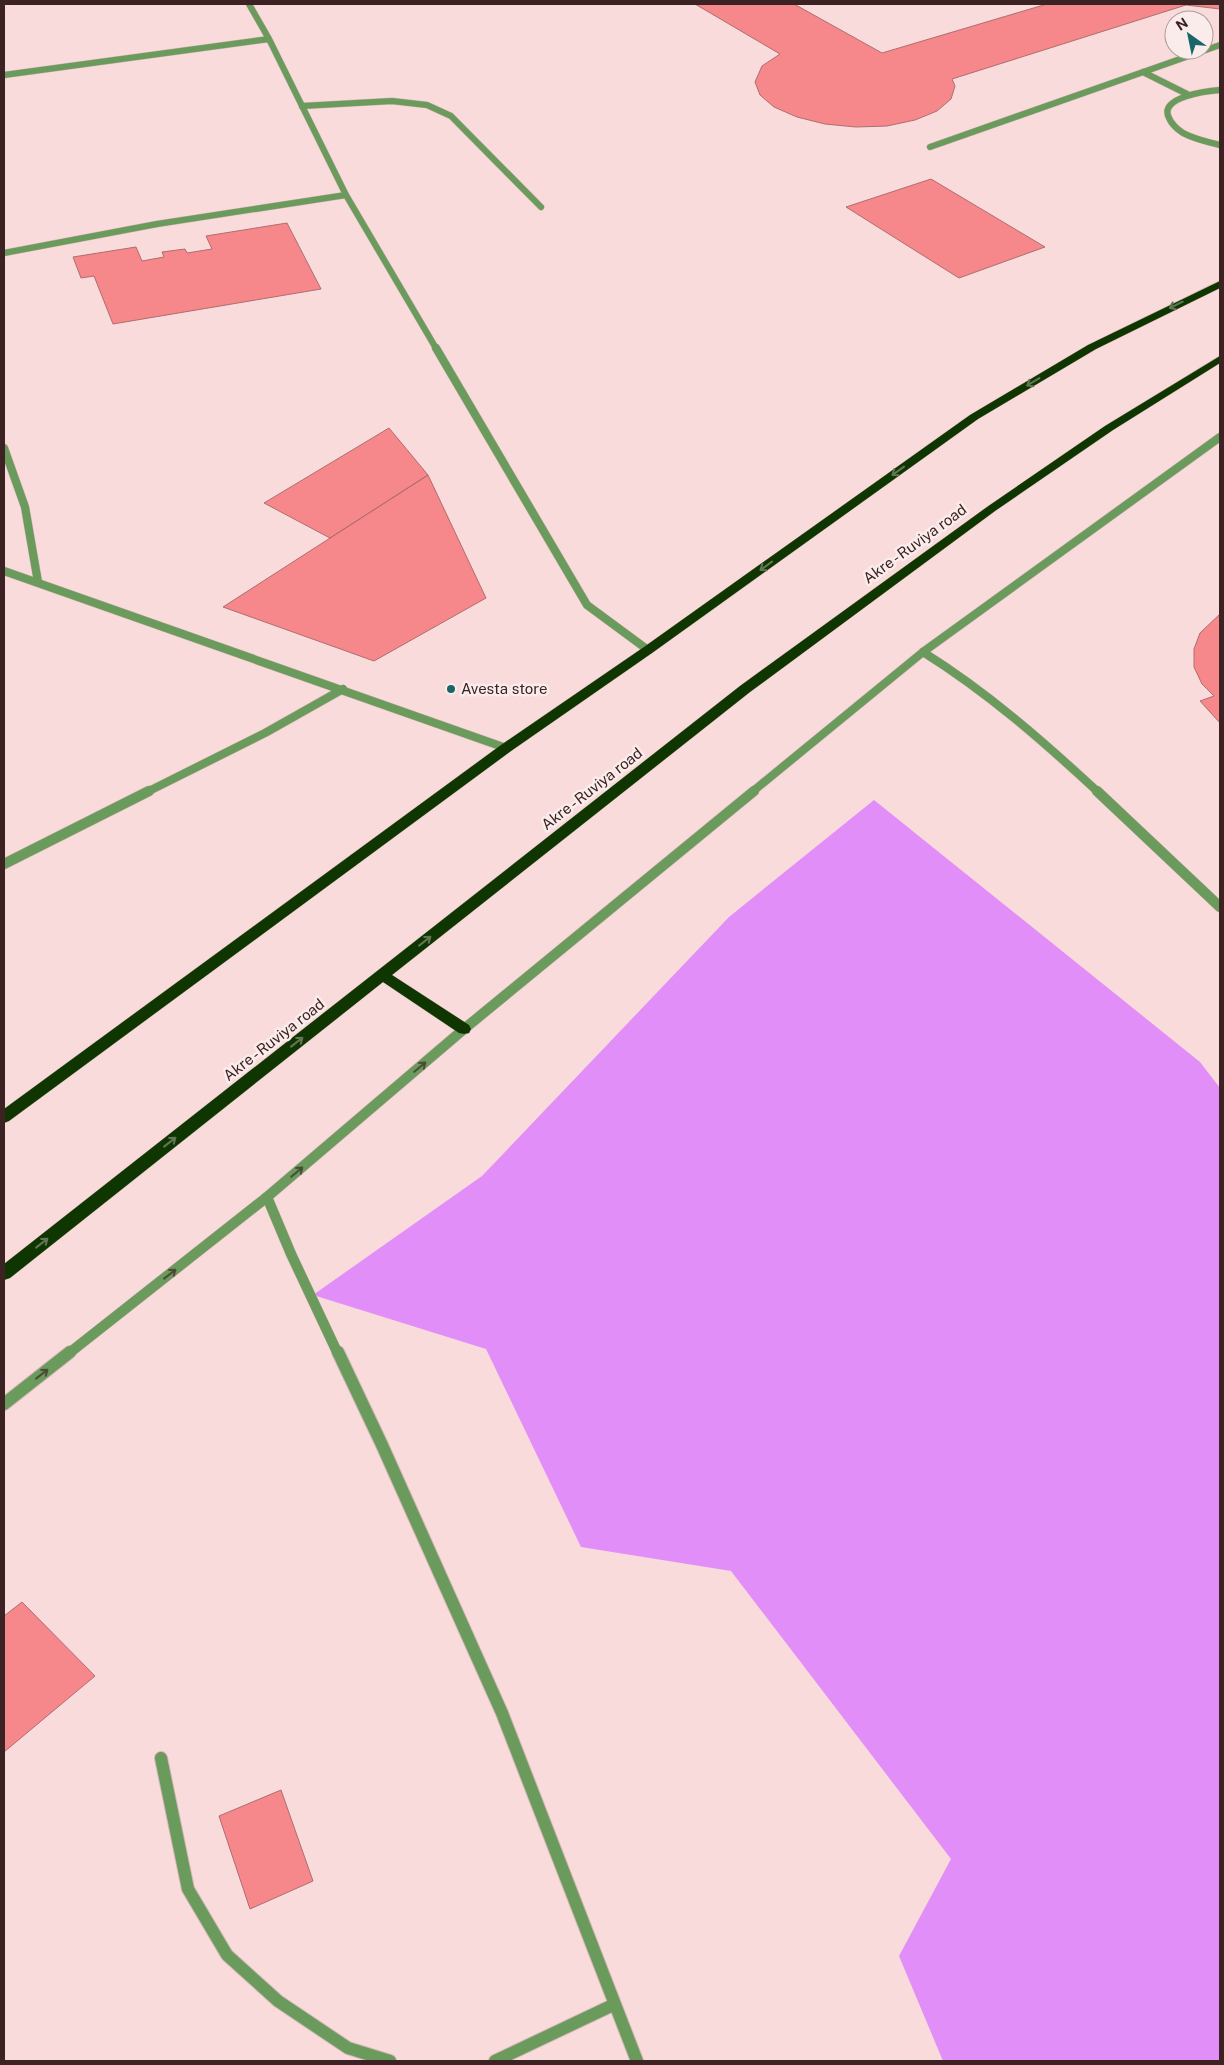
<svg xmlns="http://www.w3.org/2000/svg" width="1224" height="2065" font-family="'Public Sans',sans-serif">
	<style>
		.forest { fill: #e18ef8 }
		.building { fill: #f6878b; stroke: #ae6e6f }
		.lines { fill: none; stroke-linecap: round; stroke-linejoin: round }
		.lane-far3-casing { stroke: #d2b6b5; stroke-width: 7 }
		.lane-far2-casing { stroke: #d2b6b5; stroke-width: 9 }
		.lane-far1-casing { stroke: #d2b6b5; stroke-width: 11 }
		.lane-casing { stroke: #d2b6b5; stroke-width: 14 }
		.street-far3-casing { stroke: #d2b6b5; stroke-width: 7 }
		.street-far2-casing { stroke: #d2b6b5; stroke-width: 9 }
		.street-far1-casing { stroke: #d2b6b5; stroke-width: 11 }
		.street-casing { stroke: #d2b6b5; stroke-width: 14 }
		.highway-casing { stroke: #d2b6b5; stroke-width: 1 }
		.lane-far3 { stroke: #6a9a5c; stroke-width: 6 }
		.lane-far2 { stroke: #6a9a5c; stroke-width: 8 }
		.lane-far1 { stroke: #6a9a5c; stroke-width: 10 }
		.lane { stroke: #6a9a5c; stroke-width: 12 }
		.street-far3 { stroke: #6a9a5c; stroke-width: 6 }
		.street-far2 { stroke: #6a9a5c; stroke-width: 8 }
		.street-far1 { stroke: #6a9a5c; stroke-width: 10 }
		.street { stroke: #6a9a5c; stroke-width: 12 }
		.highway { fill: #0f3600; fill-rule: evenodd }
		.oneway { stroke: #627653 }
		.oneway2 { stroke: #4c4c36 }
		.poi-dot { fill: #186669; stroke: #fbecec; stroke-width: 2 }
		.labels { text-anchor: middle; stroke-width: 5; stroke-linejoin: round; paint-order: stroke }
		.street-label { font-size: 15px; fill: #3c2222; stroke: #fbecec }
		.poi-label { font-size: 15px; fill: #3c2222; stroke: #fbecec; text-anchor: start }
	</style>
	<rect width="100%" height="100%" fill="#f8dbda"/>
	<path class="forest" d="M874 800 1200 1062 1220 1088V2061H943L899 1956 951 1859 731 1571 581 1547 486 1349 313 1295 482 1176 729 917Z"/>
	<path class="building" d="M695 4H794L882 53 1047 4H1220V9L1186 5 952 79 955 86 951 99 937 111 915 120 887 126 856 127 825 124 797 117 774 107 760 95 755 82 762 66 780 54Z
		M931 179 1045 247 959 278 846 207Z
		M287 223 321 289 113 324 94 276 81 278 73 257 136 247 142 261 164 257 162 252 185 249 187 253 212 249 206 236Z
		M389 428 428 475 330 538 264 503Z
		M428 475 486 598 374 661 223 607Z
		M1220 614V723L1200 701 1214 696 1202 684 1194 667V649L1200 633Z
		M22 1602 95 1676 4 1752V1616Z
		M281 1790 313 1881 250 1909 219 1816Z"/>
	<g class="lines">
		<defs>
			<path id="lane-far3" d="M1143 72 1187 94
				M1220 90C1207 91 1158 97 1169 118 1172 125 1177 129 1183 133 1194 139 1207 142 1220 145
				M302 106 392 101 427 105 451 116 541 207
				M930 147 1220 45"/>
			<path id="lane-far2" d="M923 652C987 692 1043 741 1098 792
				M147 792 265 733 343 689"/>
			<path id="lane-far1" d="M1097 791 1220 907
				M4 864 149 791
				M267 1197 291 1254 338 1354"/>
			<path id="lane" d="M338 1352 382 1445 502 1713 637 2061
				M161 1758 188 1889 227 1955 278 2001 348 2048 390 2061
				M495 2061 613 2005"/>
			<path id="street-far3" d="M249 4 269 39 346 195 437 350
				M4 75 269 39
				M4 253 157 224 346 195"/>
			<path id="street-far2" d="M436 348 587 605 648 650
				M4 448 25 507 38 582
				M4 571 506 748
				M752 792 923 652 1220 437"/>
			<path id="street-far1" d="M68 1354 267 1197 464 1029 754 791"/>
			<path id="street" d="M4 1404 70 1352"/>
			<path id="highway" d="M1220 281V288L1096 349 978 419 652 653 511 751 9 1121 4 1123V1109L501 745 644 647 970 415 1088 345Z
				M1220 356V363L1113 430 995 511 750 692 392 975 469 1025 471 1029 469 1033 464 1034 459 1033 383 982 10 1278 4 1280V1264L740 686 987 507 1105 426Z"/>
		</defs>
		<use href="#lane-far3" class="lane-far3-casing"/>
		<use href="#lane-far2" class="lane-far2-casing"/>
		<use href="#lane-far1" class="lane-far1-casing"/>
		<use href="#lane" class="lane-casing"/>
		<use href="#street-far3" class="street-far3-casing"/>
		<use href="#street-far2" class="street-far2-casing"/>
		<use href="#street-far1" class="street-far1-casing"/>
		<use href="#street" class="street-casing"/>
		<use href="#highway" class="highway-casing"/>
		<use href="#lane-far3" class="lane-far3"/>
		<use href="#lane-far2" class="lane-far2"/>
		<use href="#lane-far1" class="lane-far1"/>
		<use href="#lane" class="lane"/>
		<use href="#street-far3" class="street-far3"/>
		<use href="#street-far2" class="street-far2"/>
		<use href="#street-far1" class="street-far1"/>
		<use href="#street" class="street"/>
		<use href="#highway" class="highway"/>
	</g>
	<defs><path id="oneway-shaft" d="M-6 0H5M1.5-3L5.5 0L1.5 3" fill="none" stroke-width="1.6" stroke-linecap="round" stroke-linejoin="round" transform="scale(1.25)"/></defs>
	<g class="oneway">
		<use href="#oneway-shaft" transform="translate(1176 305) rotate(154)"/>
		<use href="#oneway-shaft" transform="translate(1033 382) rotate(149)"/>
		<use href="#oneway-shaft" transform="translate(898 471) rotate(144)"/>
		<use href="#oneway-shaft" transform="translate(766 566) rotate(144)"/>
		<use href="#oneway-shaft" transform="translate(425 941) rotate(-38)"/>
		<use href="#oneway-shaft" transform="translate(297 1042) rotate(-38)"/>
		<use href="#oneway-shaft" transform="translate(170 1142) rotate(-38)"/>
		<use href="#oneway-shaft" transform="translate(42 1243) rotate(-38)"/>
	</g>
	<g class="oneway2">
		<use href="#oneway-shaft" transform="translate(420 1067) rotate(-40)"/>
		<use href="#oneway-shaft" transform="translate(297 1172) rotate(-40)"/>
		<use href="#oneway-shaft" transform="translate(170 1274) rotate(-38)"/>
		<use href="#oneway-shaft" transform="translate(42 1374) rotate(-38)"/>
	</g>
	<circle class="poi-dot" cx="451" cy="689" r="5"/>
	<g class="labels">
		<g class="street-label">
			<text transform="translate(915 544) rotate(-36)" y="5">Akre - Ruviya road</text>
			<text transform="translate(592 789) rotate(-38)" y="5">Akre - Ruviya road</text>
			<text transform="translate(274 1040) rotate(-38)" y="5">Akre - Ruviya road</text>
		</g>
		<g class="poi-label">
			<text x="461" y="694">Avesta store</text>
		</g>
	</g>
	<rect width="1224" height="2065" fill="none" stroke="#3c2222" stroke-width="10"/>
	<g transform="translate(1189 35) rotate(327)"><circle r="24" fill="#fbecec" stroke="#af9b9b"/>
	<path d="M0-4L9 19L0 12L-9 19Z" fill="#186669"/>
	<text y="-8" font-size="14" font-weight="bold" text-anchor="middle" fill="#3c2222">N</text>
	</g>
</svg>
